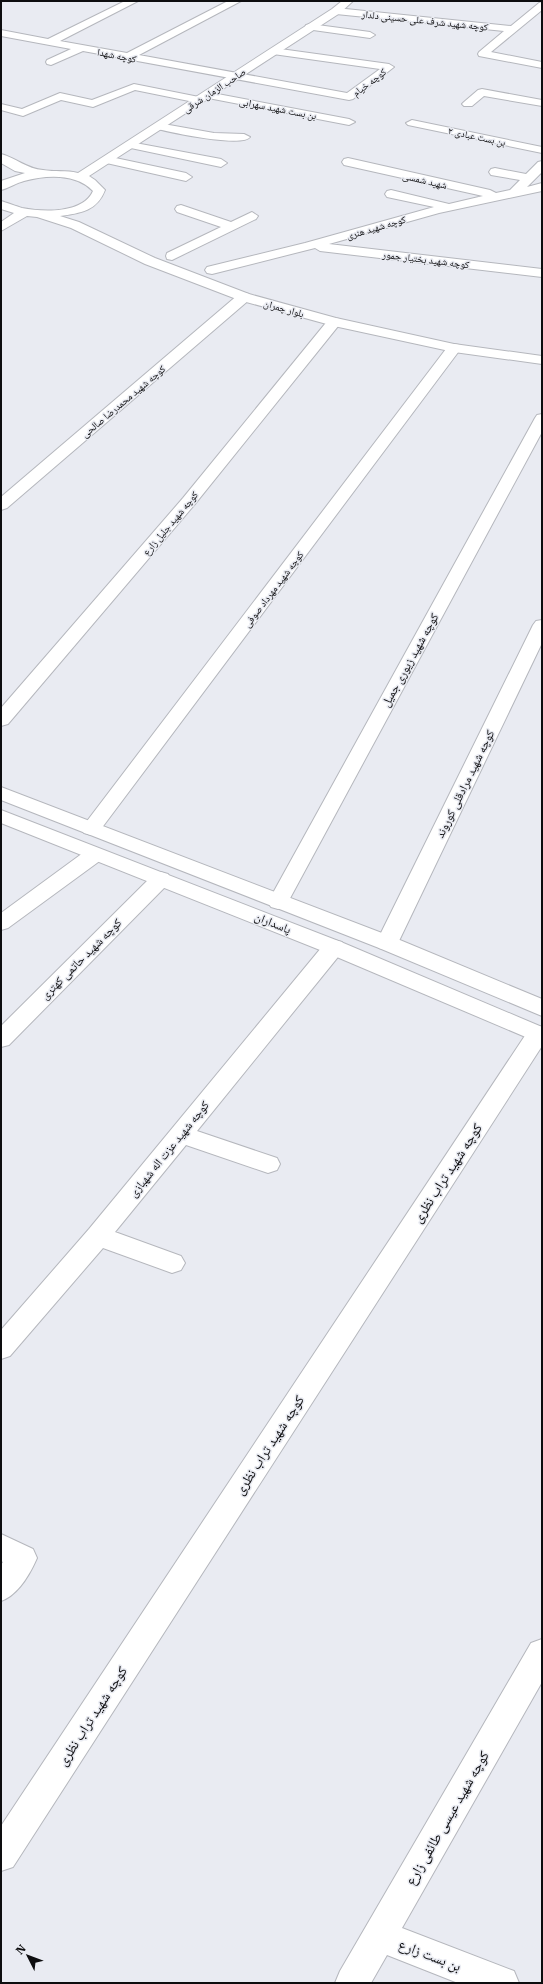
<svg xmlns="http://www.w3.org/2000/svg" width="543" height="1984" font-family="'IBM Plex Serif','Noto Naskh Arabic',serif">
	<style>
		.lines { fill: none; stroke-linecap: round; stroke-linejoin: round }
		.minor-casing { stroke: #b5b7bd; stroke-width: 2 }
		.tertiary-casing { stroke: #b5b7bd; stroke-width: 2 }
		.secondary-casing { stroke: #b5b7bd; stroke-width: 2 }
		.minor { fill: #fff; fill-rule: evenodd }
		.tertiary { fill: #fff; fill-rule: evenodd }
		.secondary { fill: #fff; fill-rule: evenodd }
		.labels { text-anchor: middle; stroke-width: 3; stroke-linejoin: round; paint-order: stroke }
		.far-street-label { font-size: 10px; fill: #0d0d0f; stroke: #e9ebf2 }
		.street-label { font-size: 12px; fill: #0d0d0f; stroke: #e9ebf2 }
		.near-street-label { font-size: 14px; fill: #0d0d0f; stroke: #e9ebf2 }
	</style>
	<rect width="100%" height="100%" fill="#e9ebf2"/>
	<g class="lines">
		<defs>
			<path id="minor" d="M125 1H138L60 41 127 53 228 1H241L139 55 347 93 380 69 273 54 268 51 273 48 389 64 394 67 353 99 349 100 83 51 51 65 47 64 46 62 47 60 71 49 1 36V30L48 39Z
				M542 2V10L491 52 542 62V68L479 56 478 54 479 52 504 31 336 14 331 11 336 8 511 26 539 3Z
				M310 24 370 32 375 35 370 38 306 29 305 27 306 25Z
				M134 84 199 97 205 100 199 103 135 90 93 107 61 100 23 116 1 110V104L22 109 60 93 92 100Z
				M482 89 542 100V106L484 96 472 106H464L462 104 464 102 478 90Z
				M207 92 349 119 355 122 349 125 203 97 202 95Z
				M412 120 542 147V153L408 125 406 123Z
				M158 123 214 133 244 134 250 137C242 148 168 132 154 128L152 126Z
				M130 142 221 159 227 163 221 167 126 147 124 145 126 143Z
				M106 156 186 173 192 177 186 181 102 162 100 160Z
				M348 158 490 190 496 193 510 190 520 180 491 175 489 172 491 169 495 168 526 174 538 162 542 161V172L527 187 542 183V191L439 213 329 244 542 269V277L320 251 315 248 212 274 207 273 205 270 207 267 305 243 434 207 387 197 385 194 387 191 391 190 449 204 483 196 344 165 342 162 344 159Z
				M181 205 231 222 252 212 258 216 256 219 172 260 167 259 166 256 167 253 221 227 177 212 175 209 177 206Z
				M244 293 249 294 251 297 249 300 7 508 1 510V497L239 294Z
				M334 318 339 319 341 322 339 325 195 504 8 724 1 726V708L183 498 329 319Z
				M454 344 459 345 461 348 459 351 98 833 91 835 84 833 81 829 84 825 449 345Z
				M542 414V432L288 902 285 907 278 909 271 907 268 902 535 418 537 415Z
				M542 620V643L398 943 395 948 387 950 379 948 376 943 533 625 536 621Z
				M94 849 101 850 104 855 101 860 8 928 1 930V913L87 850Z
				M161 872 168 874 171 879 168 884 9 1045 1 1047V1026L154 874Z
				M334 940 342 942 345 947 342 952 197 1131 277 1158 280 1164 277 1170 268 1173 186 1145 115 1232 181 1256 185 1263 181 1270 172 1273 103 1248 10 1356 1 1359V1330L89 1229 326 942Z
				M538 1026 542 1027V1046L13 1867 1 1871V1826L530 1028Z
				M1 1534 33 1549 37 1558C30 1574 18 1595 1 1601V1565L3 1562 1 1561Z
				M542 1639V1682L402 1928 514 1971 519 1983H458L387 1955 371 1983H335L340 1971 531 1643Z"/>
			<path id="tertiary" d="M1 787 395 938 542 999V1016L379 948 1 800Z
				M1 810 341 942 542 1027V1044L325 952 1 823Z"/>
			<path id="secondary" d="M342 1H353L340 13 89 176 95 180 105 190C97 211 81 213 60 216L79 222 155 258 249 294 336 318 454 344 542 356V364L454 352 334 326 239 300 145 264 71 228 37 217 27 216 1 231V222L14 213 1 209V201C8 203 15 206 22 208 43 212 83 214 93 191 76 173 46 175 24 181 16 183 9 188 1 190V181L25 173 15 171 1 163V154C16 158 27 169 43 170 55 172 66 170 78 173L332 9Z"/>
		</defs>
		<use href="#minor" class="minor-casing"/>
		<use href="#tertiary" class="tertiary-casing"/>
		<use href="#secondary" class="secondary-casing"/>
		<use href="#minor" class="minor"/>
		<use href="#tertiary" class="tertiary"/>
		<use href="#secondary" class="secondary"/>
	</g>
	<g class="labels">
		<g class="far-street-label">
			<text transform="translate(425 20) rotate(6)" y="4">کوچه شهید شرف علی حسینی دلدار</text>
			<text transform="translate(117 55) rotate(11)" y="4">کوچه شهدا</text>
			<text transform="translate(369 82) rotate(-37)" y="4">کوچه خیام</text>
			<text transform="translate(214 90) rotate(-33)" y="4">صاحب الزمان شرقی</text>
			<text transform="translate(278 108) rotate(11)" y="4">بن بست شهید سهرابی</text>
			<text transform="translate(477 136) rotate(12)" y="4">بن بست عبادی ۲</text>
			<text transform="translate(425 180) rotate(13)" y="4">شهید شمسی</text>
			<text transform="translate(376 227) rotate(-16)" y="4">کوچه شهید هنری</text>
			<text transform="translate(426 259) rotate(7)" y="4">کوچه شهید بختیار جمور</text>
			<text transform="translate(284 308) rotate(16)" y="4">بلوار چمران</text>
			<text transform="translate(123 401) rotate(-40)" y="4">کوچه شهید محمدرضا صالحی</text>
			<text transform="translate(170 523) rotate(-50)" y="4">کوچه شهید جلیل زارع</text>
			<text transform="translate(273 589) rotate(-53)" y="4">کوچه شهید مهرداد صوفی</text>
		</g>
		<g class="street-label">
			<text transform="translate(410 660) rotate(-61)" y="4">کوچه شهید زیوری جمیل</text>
			<text transform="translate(465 784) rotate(-64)" y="4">کوچه شهید مرادقلی کوروند</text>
			<text transform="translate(273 923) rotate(22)" y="4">پاسداران</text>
			<text transform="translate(81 959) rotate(-45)" y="4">کوچه شهید حاتمی کهتری</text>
			<text transform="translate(169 1149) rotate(-51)" y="4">کوچه شهید عزت اله شهبازی</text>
		</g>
		<g class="near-street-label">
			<text transform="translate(447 1173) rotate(-57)" y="5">کوچه شهید تراب نظری</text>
			<text transform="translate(269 1445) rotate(-57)" y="5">کوچه شهید تراب نظری</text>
			<text transform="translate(92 1716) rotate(-57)" y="5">کوچه شهید تراب نظری</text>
			<text transform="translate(447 1818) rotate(-60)" y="5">کوچه شهید عیسی طائفی زارع</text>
			<text transform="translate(430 1955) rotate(21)" y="5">بن بست زارع</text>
		</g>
	</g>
	<rect width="543" height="1984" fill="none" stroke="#0d0d0f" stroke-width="4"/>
	<g transform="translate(28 1956) rotate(312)" stroke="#e9ebf2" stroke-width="3" paint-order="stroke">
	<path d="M0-3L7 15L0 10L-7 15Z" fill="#0d0d0f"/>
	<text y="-6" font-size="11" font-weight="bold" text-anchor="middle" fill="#0d0d0f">N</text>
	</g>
</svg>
